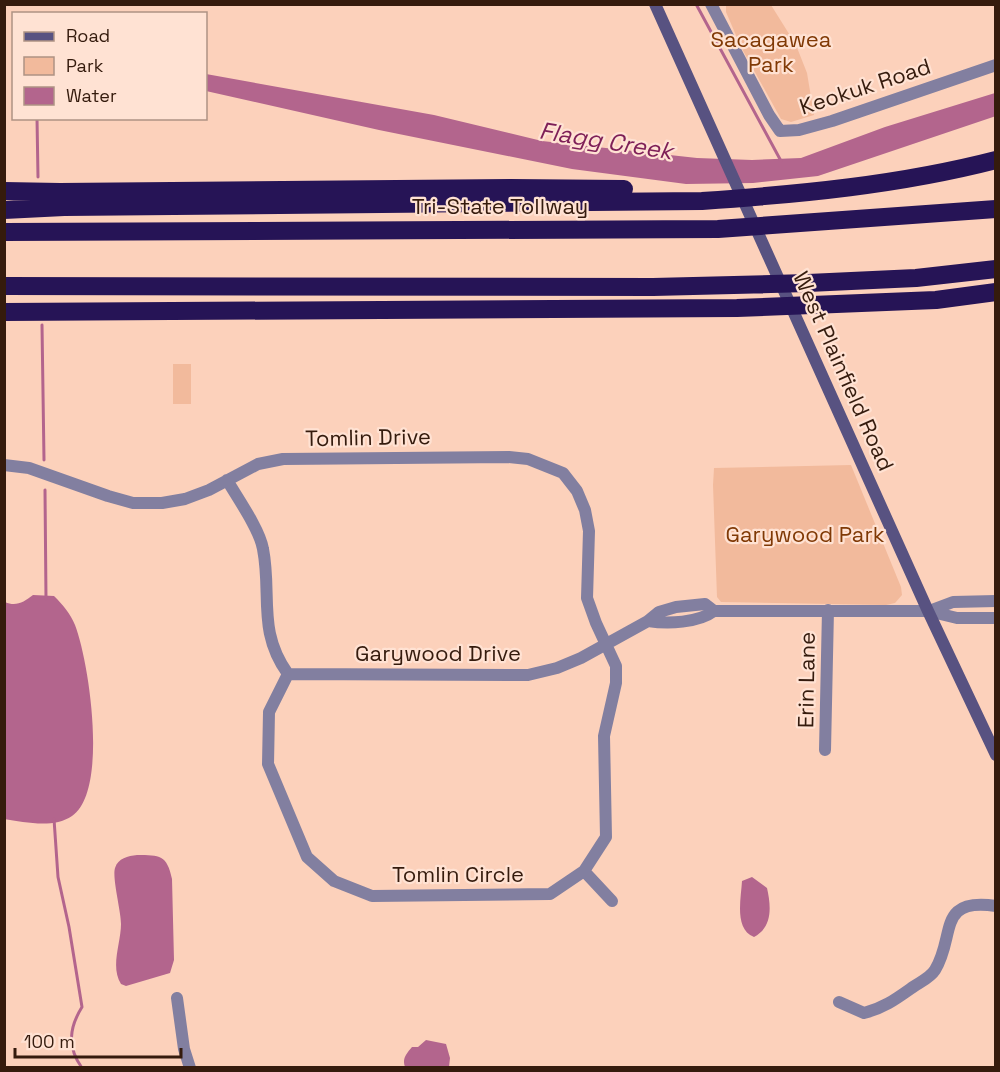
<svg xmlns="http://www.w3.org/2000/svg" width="1000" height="1072" font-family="'Space Grotesk',sans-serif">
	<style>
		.green { fill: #f2ba9c }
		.water { fill: #b3658d }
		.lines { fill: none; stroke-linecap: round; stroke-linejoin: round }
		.stream { stroke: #b3658d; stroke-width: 3 }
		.minor { stroke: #827fa0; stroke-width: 12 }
		.secondary { stroke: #585281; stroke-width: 12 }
		.motorway { stroke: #261456; stroke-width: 18 }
		.labels { text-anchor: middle; stroke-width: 4.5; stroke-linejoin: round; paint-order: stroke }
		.park-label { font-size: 22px; fill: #803905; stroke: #ffe2d3 }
		.street-label { font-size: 22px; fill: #351b0d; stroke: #ffe2d3 }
		.water-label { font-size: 24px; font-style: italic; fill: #7e1f57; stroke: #ffe2d3 }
	</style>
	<rect width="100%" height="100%" fill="#fcd1bb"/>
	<path class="green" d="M726 5H771L796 45 807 73 814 115 791 122 781 119 741 47 726 12Z
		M173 364H191V404H173Z
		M851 465 901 587 902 595 895 603 886 605 721 602 717 597 713 485 714 468Z"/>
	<path class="water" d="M206 74 434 115 542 141 697 158 752 160 801 158 885 127 995 93 996 116 818 176 753 183 686 184 572 169 379 130 206 91Z
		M33 595 54 596C63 605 70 613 75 625 89 661 109 791 72 816 53 829 25 822 4 819L5 602C16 607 24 602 33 595Z
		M137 855C160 855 167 855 172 879L174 960 170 973 126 986 121 984C110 967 121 943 121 924 121 911 112 878 115 868 118 858 128 856 137 855Z
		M752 877 767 888C771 906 773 927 754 937 734 929 741 899 742 881Z
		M426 1040 446 1044 450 1058 449 1067H405C402 1059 406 1054 412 1047H418Z"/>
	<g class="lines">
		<path class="stream" d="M696 4 781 161
			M37 118 38 177
			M42 325 44 460
			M45 490 46 599
			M54 819 58 877 69 927 82 1007C69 1028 67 1047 82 1068"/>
		<path class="minor" d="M711 4 769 115 780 131 799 130 832 121 996 65
			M4 465 29 468 108 496 133 503H162L185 499 209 490 258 464 283 459 509 457 528 459 563 473 577 491 585 510 589 531 587 598 596 623 616 666V683L604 736 606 837 584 871 550 894 372 896 334 881 307 857 268 764 269 712 288 674C257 631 272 595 263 549 260 530 237 497 227 480
			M929 611 953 602 996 601
			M648 621C668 624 698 623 714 611H928L957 618H996
			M288 674 528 675 557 668 581 658 648 621 659 612 676 607 705 604 714 611
			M825 750 828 610
			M584 871 612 901
			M177 998 184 1049 190 1068
			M839 1002 864 1013C884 1008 896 999 913 987 920 982 930 978 935 970 956 936 936 897 996 906"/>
		<path class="secondary" d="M655 4 928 611 996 755"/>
		<path class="motorway" d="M4 191 60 192 511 188 624 189
			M4 210 64 207 702 201C801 194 899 185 996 160
			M4 232 718 229 996 209
			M4 286 653 287 808 283 916 278 996 269
			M4 312 737 308 936 300 996 292"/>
	</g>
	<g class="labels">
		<g class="park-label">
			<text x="771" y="47">Sacagawea<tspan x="771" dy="25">Park</tspan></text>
			<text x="805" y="542">Garywood Park</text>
		</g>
		<g class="street-label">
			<text transform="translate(865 86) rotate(-18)" y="8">Keokuk Road</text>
			<text x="500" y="214">Tri-State Tollway</text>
			<text transform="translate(844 371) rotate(66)" y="8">West Plainfield Road</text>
			<text transform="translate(368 437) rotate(-1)" y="8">Tomlin Drive</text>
			<text x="438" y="661">Garywood Drive</text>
			<text transform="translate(806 680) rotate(-89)" y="8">Erin Lane</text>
			<text x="458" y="882">Tomlin Circle</text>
		</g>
		<g class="water-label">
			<text transform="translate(606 141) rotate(9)" y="8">Flagg Creek</text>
		</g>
	</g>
	<rect width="1000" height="1072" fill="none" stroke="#351b0d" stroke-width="12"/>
	<rect x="12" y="12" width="195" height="108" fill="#ffe2d3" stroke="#ae9284" stroke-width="1.5"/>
	<rect x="24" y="32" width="30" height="9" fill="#585281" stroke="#ae9284" stroke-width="1.5"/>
	<text x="66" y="42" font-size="18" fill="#351b0d">Road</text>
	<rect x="24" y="57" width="30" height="18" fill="#f2ba9c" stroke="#ae9284" stroke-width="1.5"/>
	<text x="66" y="72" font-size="18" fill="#351b0d">Park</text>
	<rect x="24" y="87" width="30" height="18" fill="#b3658d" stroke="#ae9284" stroke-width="1.5"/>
	<text x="66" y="102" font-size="18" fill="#351b0d">Water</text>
	<path d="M15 1048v9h166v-9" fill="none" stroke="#351b0d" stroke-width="3"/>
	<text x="24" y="1048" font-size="18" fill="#351b0d" stroke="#ffe2d3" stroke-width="4.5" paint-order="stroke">100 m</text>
</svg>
